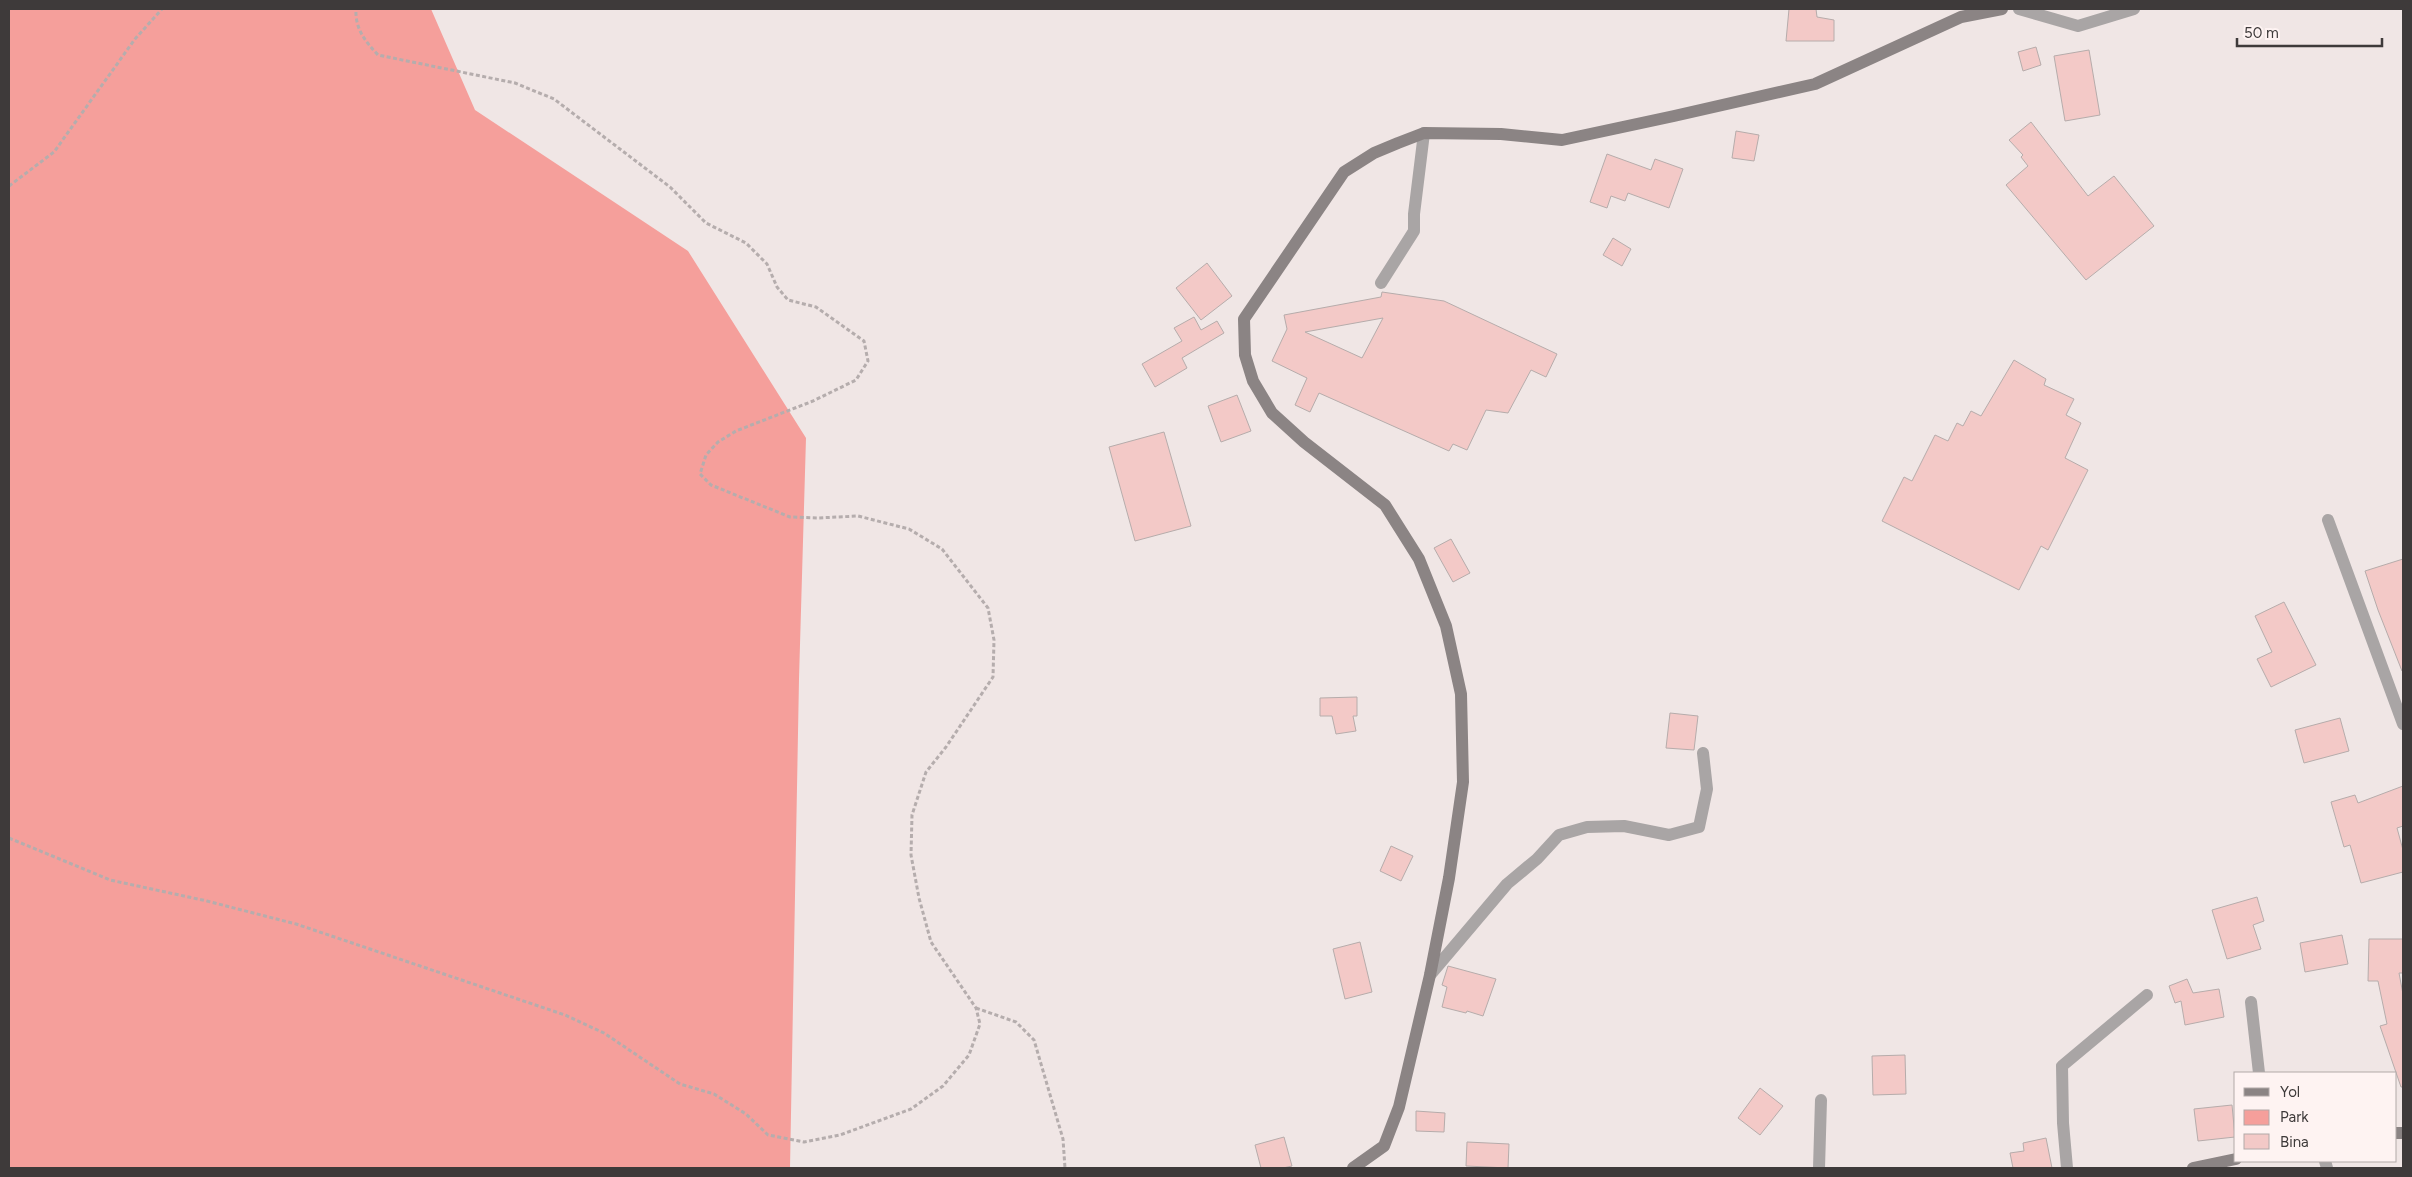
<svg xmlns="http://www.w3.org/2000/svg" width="2412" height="1177" font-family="Figtree,sans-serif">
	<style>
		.green { fill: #f59f9b }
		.building { fill: #f3c9c7; stroke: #b6acab; fill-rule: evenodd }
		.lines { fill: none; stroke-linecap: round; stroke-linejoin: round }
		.path { stroke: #b5adad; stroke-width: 3; stroke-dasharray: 4 2.5; stroke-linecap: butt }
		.street { stroke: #a9a5a5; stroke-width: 12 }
		.secondary { stroke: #8b8484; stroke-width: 12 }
	</style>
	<rect width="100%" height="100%" fill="#f0e6e5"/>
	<path class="green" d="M9 9H431L475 110 688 251 806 438 799 679 790 1168H9Z"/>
	<path class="building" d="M1789 9H1816L1817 17 1834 20V41H1786Z
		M2036 47 2041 65 2023 71 2018 52Z
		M2089 50 2100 115 2065 121 2054 56Z
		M2031 122 2088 196 2114 176 2154 226 2086 280 2006 185 2028 166 2021 157 2023 155 2009 140Z
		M1736 131 1759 135 1754 161 1732 158Z
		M1607 154 1651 170 1655 159 1683 169 1669 208 1628 193 1625 201 1611 196 1607 208 1590 202Z
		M1613 238 1631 249 1622 266 1603 255Z
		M1207 263 1232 296 1201 320 1176 288Z
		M1382 292 1444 301 1557 354 1546 377 1531 370 1508 413 1486 410 1467 450 1453 444 1449 451 1319 393 1310 412 1295 405 1307 378 1272 361 1287 329 1284 315 1381 297ZM1383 318 1362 358 1305 332Z
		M1194 317 1201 330 1217 321 1224 333 1182 358 1187 368 1155 387 1142 364 1182 341 1174 328Z
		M2014 360 2046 379 2044 385 2074 399 2066 415 2081 423 2065 458 2088 470 2048 550 2041 546 2019 590 1882 521 1904 477 1912 481 1935 435 1948 441 1957 423 1963 426 1971 411 1981 416Z
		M1237 395 1251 431 1221 442 1208 406Z
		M1164 432 1191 526 1135 541 1109 447Z
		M1451 539 1470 573 1453 582 1434 548Z
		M2403 559V671H2402L2378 610 2365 571Z
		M2284 602 2316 665 2271 687 2257 659 2272 652 2255 616Z
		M1357 697V716H1353L1356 731 1336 734 1332 716H1320V698Z
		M1670 713 1698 716 1694 750 1666 748Z
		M2340 718 2349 751 2304 763 2295 730Z
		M2403 786V826L2397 828 2403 850V872L2361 883 2350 845 2344 847 2331 802 2355 795 2358 803Z
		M1391 846 1413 856 1401 881 1380 871Z
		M2257 897 2264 921 2253 925 2261 949 2227 959 2212 910Z
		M2342 935 2348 964 2305 972 2300 943Z
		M2369 939H2403V973H2399L2403 994V1087H2401L2380 1026 2387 1024 2378 981H2368Z
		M1360 942 1372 992 1345 999 1333 949Z
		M1448 966 1496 979 1483 1016 1467 1011 1466 1013 1442 1007 1447 987 1442 985Z
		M2187 979 2193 993 2219 989 2224 1017 2185 1025 2181 1001 2175 1003 2169 986Z
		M1905 1055 1906 1094 1873 1095 1872 1056Z
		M1760 1088 1783 1106 1760 1135 1738 1118Z
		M2232 1105 2235 1137 2198 1141 2194 1109Z
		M1416 1111 1445 1113 1444 1132 1416 1131Z
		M1284 1137 1292 1166 1283 1168H1261L1255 1145Z
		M2046 1138 2052 1168H2013L2010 1153 2024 1151 2023 1143Z
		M1467 1142 1509 1144 1508 1168 1466 1166Z"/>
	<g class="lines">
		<path class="path" d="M9 186 54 152 135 39 162 9
			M9 838 110 880 207 901 296 924 565 1015 604 1033 680 1084 714 1094 746 1114 768 1135 804 1142 840 1135 911 1109 943 1086 969 1055 980 1024 976 1008 931 942 919 898 911 855 912 815 926 772 946 747 993 677 994 640 988 608 942 549 909 529 858 516 817 518 790 517 711 485 700 474 706 455 718 442 736 431 813 401 856 380 868 361 864 341 816 307 788 300 777 287 767 264 746 243 706 223 670 187 554 99 515 83 378 55C365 41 355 29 356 9
			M976 1008 1016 1022 1034 1040 1063 1139 1065 1168"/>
		<path class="street" d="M2019 9 2078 26 2134 9
			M1381 283 1414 231V214L1424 133
			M2328 520 2403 724
			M1430 975 1507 884 1537 859 1559 835 1587 827 1624 826 1669 835 1699 827 1707 789 1703 753
			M2251 1002 2259 1073
			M2325 1161 2327 1168
			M1819 1168 1821 1100
			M2067 1168 2063 1123 2062 1066 2147 995"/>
		<path class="secondary" d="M2396 1133H2403
			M1353 1168 1384 1146 1399 1107 1430 975 1449 878 1463 782 1461 694 1446 626 1419 559 1385 505 1304 442 1272 413 1253 381 1245 355 1244 319 1344 172 1374 153 1398 143 1424 133 1501 134 1562 140 1674 116 1815 84 1961 17 2002 9
			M2193 1168 2236 1159"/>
	</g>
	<rect width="2412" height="1177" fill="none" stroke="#3e3a3a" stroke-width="20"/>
	<rect x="2234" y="1072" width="162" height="90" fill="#fef3f2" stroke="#b1a9a8"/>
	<rect x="2244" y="1088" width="25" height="8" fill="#8b8484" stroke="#b1a9a8"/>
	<text x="2280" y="1097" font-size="15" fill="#3e3a3a">Yol</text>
	<rect x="2244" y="1110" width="25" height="15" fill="#f59f9b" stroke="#b1a9a8"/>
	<text x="2280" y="1122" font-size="15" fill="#3e3a3a">Park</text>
	<rect x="2244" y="1134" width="25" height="15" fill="#f3c9c7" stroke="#b1a9a8"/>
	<text x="2280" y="1147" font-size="15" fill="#3e3a3a">Bina</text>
	<path d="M2237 38v8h145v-8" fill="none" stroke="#3e3a3a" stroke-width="2.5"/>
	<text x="2244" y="38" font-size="15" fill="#3e3a3a" stroke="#fef3f2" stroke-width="4" paint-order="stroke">50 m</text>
</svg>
